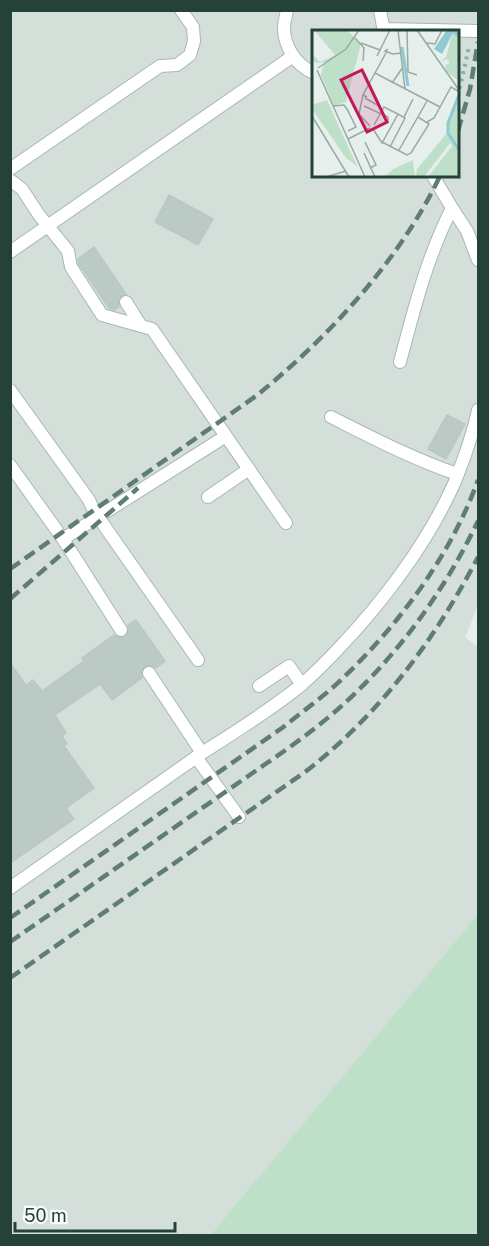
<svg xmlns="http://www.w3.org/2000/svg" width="489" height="1246" font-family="'Public Sans',sans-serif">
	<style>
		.built { fill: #d4dfda; fill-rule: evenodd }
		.green { fill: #bfe0c8 }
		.building { fill: #bbcac4; stroke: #b8c9c2; stroke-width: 1.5 }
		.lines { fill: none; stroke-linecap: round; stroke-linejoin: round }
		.service-casing { stroke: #a8b8b2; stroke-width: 14 }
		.path { stroke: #86b3a5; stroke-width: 4; stroke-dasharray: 3 4.5; stroke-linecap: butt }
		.service { stroke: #fff; stroke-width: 12 }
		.rail { stroke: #5f7d75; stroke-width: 4.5; stroke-dasharray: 12 6; stroke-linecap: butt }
		.inset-river { fill: none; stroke: #8ec9d4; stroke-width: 3 }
		.inset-road { fill: none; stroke: #98aaa4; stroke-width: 1.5 }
		.view { fill: #c2185b; fill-opacity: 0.15; stroke: #c2185b; stroke-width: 3 }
		.inset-edge { fill: none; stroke: #24423a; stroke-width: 3 }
	</style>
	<rect width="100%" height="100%" fill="#e6efeb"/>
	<path class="built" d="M10 11H478V605L465 637 478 647V914L264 1171 266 1192 254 1197 240 1200 210 1235H11ZM314 32H458V176H314Z"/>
	<path class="green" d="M478 914V1235H210L212 1233Z"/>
	<path class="building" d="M169 195 213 219 198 245 155 222Z
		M94 247 126 294 119 298 118 302 119 307 114 310 109 308 79 264 78 259Z
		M447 415 465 424 446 459 428 449Z
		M136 620 165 661 156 668 149 665 144 667 141 673 142 678 112 700 100 684 55 715 66 733 62 736 67 744 64 746 94 788 66 808 74 819 10 863V663L26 685 33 680 42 691 84 661 82 658 114 635 121 638 126 637 129 630 128 625Z"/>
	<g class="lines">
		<defs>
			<path id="service" d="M287 10C286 15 285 20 284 25 283 45 295 65 314 73
				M380 10 384 32
				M384 29 478 31
				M10 169 160 66 177 65 190 55 194 41 193 27 181 10
				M433 176 452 208 467 231 478 260
				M10 180 22 189 39 215 68 251 71 267 102 315 152 329 286 523
				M10 252 293 56
				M126 302 141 326
				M400 362C414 309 427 257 452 208
				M10 390 89 500 94 511 198 660
				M331 417C373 438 413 459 457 474
				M10 465 63 539 121 630
				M208 497 249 469
				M63 539 226 436
				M259 686 289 666 302 685
				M202 753C235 732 269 711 300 686 314 674 327 661 339 648 382 603 426 545 452 488 457 478 460 468 464 458 469 443 475 426 478 410
				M196 757 239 817
				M10 888 202 753 149 673"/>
		</defs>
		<use href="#service" class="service-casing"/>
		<path class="path" d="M458 96 469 47"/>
		<use href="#service" class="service"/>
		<path class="rail" d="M458 131 470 89 478 42
			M10 569 256 396C328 338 400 260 440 176
			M10 599 138 488
			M10 918 282 728C303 711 326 695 345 676 401 622 452 553 478 480
			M10 942 264 765C289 748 314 730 337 710 396 658 444 592 478 521
			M10 978 305 772C379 715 435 640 478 557"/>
	</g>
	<g transform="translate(312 30)">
		<rect width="147" height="147" fill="#e6efeb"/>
		<path d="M2 0H35L49 14 34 72 22 76 9 45 12 32 7 33 2 32 0 28V24L8 32 23 25ZM141 2 147 9V51L135 42 133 35 138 33 135 29 128 32 134 27ZM147 62V147H116L140 116 138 113 112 147H104L105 139 135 103V92ZM15 70 38 121 46 137 34 128 0 79V75ZM101 130 103 147H73L81 139Z" fill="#bfe0c8"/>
		<path d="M135 0H147V9L141 3 130 24 122 19Z" fill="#8ec9d4"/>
		<path class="inset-river" d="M90 17 96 56M147 65 136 93V103L147 120"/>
		<path class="inset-road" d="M86 0 93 59M95 0 96 42 105 45M105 0 147 60M43 8 52 18 51 31M49 13 68 20M115 13 123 14 130 0M76 19 73 21 81 24 89 23M65 26 78 0M6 38 34 19 47 0M5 40 53 147M63 43 128 77M80 53 91 37M51 65 47 84 58 96M55 67 51 65 75 21M53 68 69 77M21 76 32 75 35 79 44 97 36 101M52 76 76 87V93M0 86 37 147M92 87 101 69M115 92 122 88 139 57 146 61M61 99 70 113 86 84 72 77 62 95M36 109 58 98M53 112 64 135 58 138M70 112 95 125 99 123 117 94 106 87M78 117 93 88 86 84M87 120 115 71M52 123 63 147M14 147 34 141"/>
		<path class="view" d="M50 40 75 92 55 102 29 50Z"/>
		<rect width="147" height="147" class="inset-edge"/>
	</g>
	<rect width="489" height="1246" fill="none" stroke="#24423a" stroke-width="24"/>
	<path d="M15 1222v9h160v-9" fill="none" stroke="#24423a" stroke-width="3"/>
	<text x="24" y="1222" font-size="18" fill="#24423a" stroke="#f7fbf9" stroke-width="4.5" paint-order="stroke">50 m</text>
</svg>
